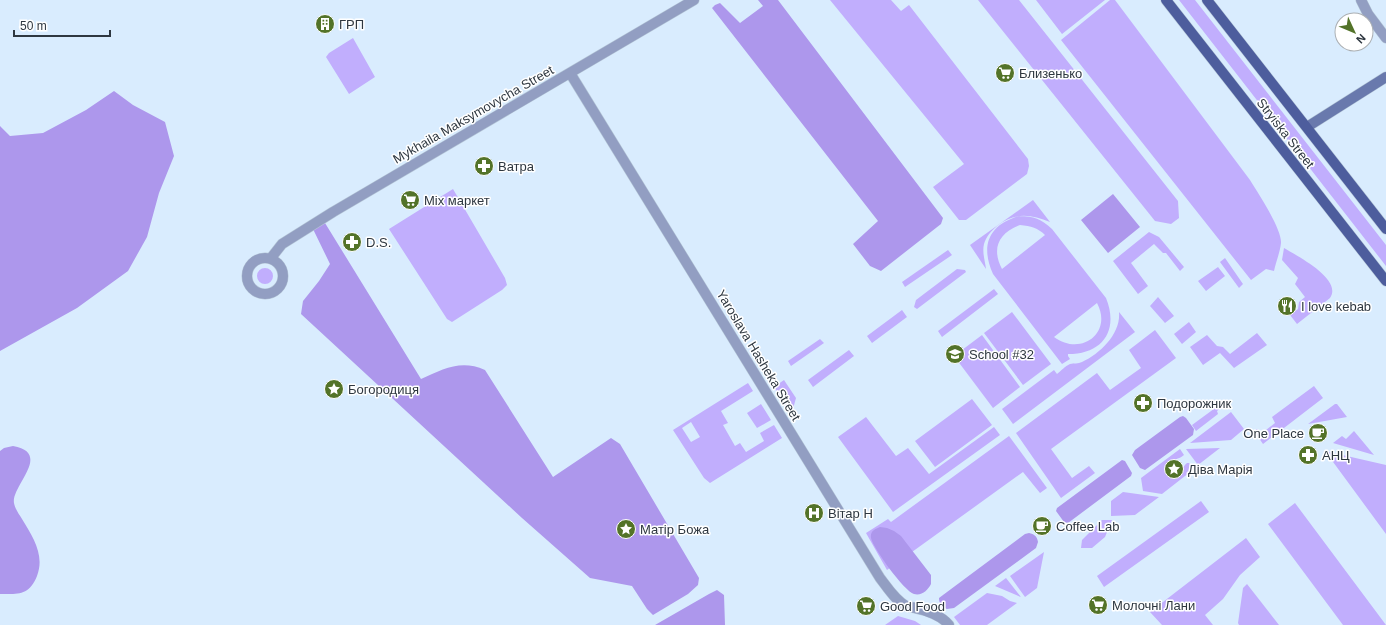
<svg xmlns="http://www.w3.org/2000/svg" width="1386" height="625" font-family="Arial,sans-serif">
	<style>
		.green { fill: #c1aefd; fill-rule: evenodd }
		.forest { fill: #ad97ec }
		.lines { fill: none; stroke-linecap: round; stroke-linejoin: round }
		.street-casing { stroke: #b7c8d8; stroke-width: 11 }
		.secondary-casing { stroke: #b7c8d8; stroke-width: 11 }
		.primary-casing { stroke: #b7c8d8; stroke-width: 11 }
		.street { stroke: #929ec2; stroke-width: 10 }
		.secondary { stroke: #6979ad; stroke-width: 10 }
		.primary { stroke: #4d5d9d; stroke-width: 10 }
		.labels { text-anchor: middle; stroke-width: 3; stroke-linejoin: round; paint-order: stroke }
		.poi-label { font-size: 13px; fill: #2e3740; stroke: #fff; text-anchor: start }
		.street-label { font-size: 13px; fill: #2e3740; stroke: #fff }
	</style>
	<rect width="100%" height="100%" fill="#d9ecfe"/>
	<path class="green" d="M830 0H891L901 11 909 5 1028 159 1029 166 1027 174 966 220H959L933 187 964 164Z
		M978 0H1019L1178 201 1179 218 1171 224 1155 221Z
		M1036 0H1105L1062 34Z
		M1110 0H1115L1250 180C1258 193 1282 229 1281 243 1280 252 1276 262 1274 271L1266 269 1251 280 1061 40Z
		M1179 0H1195L1386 245V266Z
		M353 38 375 77 349 94 326 57 329 53Z
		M453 189 505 278 507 285 502 290 452 322 447 319 389 229Z
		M1033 200 1050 222C1031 214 1014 212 997 226 991 231 986 237 984 244 982 252 985 261 986 269L970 245Z
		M1019 216C1034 216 1041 219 1052 229L1106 298C1119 330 1103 354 1068 354V356L1070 359 1062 364 993 274C980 245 989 225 1019 216ZM1020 225C1031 226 1038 228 1045 235L1002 269C991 248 999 233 1020 225ZM1097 303C1113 333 1081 357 1054 337Z
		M1149 232 1159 237 1184 267 1180 271 1166 253H1163L1154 244 1131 263 1148 286 1138 294 1113 261Z
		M1284 248C1297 256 1343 279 1330 298L1297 324 1290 315 1298 309 1299 302 1305 297 1295 284 1298 278 1282 260Z
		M948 250 952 255 905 287 902 282Z
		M1225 258 1243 284 1239 288 1220 262Z
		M1218 267 1225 276 1206 291 1198 281Z
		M257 276a8 8 0 1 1 16 0a8 8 0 1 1-16 0Z
		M957 269 965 270 966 272 917 309 914 307 916 300Z
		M994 289 998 294 942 337 938 331Z
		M1158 297 1174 316 1165 323 1150 306Z
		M902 310 907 317 872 343 867 336Z
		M1012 312 1051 364 1023 385 984 333Z
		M1119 312 1135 332 1013 424 1002 409 1054 370 1057 374C1061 371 1065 366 1070 364 1074 363 1078 364 1082 362 1101 353 1121 333 1119 312Z
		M1189 322 1196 332 1182 344 1174 334Z
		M1155 330 1176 358 1051 449 1072 478 1089 466 1095 473 1061 498 1016 433 1097 373 1110 390 1141 368 1129 350Z
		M1257 333 1267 345 1234 368 1220 353 1203 365 1190 347 1207 335 1217 346 1223 347 1230 354Z
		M982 335 1020 387 993 408 954 356Z
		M820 339 824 343 791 366 788 361Z
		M849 350 854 356 813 387 808 380Z
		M784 380 796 398 793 409 798 415 794 419 774 387Z
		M748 383 753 391 721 411 728 423 723 425 735 446 740 443 746 452 764 441 760 433 774 425 782 438 710 483 704 478 673 430ZM691 422 700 437 691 442 682 428Z
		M1314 386 1323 398 1263 444 1254 431 1257 429 1261 434 1275 423 1272 417Z
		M972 399 992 425 935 467 915 441Z
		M1222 403 1223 406 1217 411 1218 414 1196 431 1192 425Z
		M761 404 771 420 757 428 747 413Z
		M1335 404H1337L1347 417 1308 424Z
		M1231 412 1244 429 1231 440 1190 443Z
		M866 417 896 456 908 448 929 474 994 427 1000 435 893 512 838 437Z
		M1354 431 1374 455 1333 443 1342 436 1346 439Z
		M1009 436 1047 488 1040 493 1023 472 887 570 866 533 888 519 891 522Z
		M1220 448 1198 465 1186 449Z
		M1180 449 1184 455C1177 461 1168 459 1166 468L1168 474 1172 477 1177 476C1182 472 1182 467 1187 463H1189L1194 469 1162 494 1143 491 1141 478Z
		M1325 451 1386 465V534Z
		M1123 492 1159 497 1135 515 1111 516V501Z
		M1201 501 1209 512 1104 587 1097 576Z
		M1295 503 1386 625H1343L1268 524Z
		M1102 520H1112L1105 537 1092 548H1081L1082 540Z
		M1246 538 1260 557 1240 575 1223 599 1205 615 1213 625H1162L1150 612Z
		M1044 552 1037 588 1025 597 1010 576Z
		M1006 578 1021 597 995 586Z
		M1247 584 1279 625H1239L1238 623 1243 588Z
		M987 593 1002 596 1010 601 1017 603 987 625H960L954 617Z
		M898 616 915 621 921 625H885Z"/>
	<path class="forest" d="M758 0H778L943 218 941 224 881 271 870 266 853 244 878 221 712 8 715 5 720 3 740 23 763 6Z
		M114 91 133 105 165 122 174 156 159 193 147 237 128 271 77 308 0 351V126L10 136 43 133 86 110Z
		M1113 194 1140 227 1108 253 1081 220Z
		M325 223 421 379C443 369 461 359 485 370L553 477 611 438 620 444 699 578 698 585 688 594 653 615 647 609 632 586 590 578 522 518 301 314 303 301 319 281 330 264 313 229 318 224Z
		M1183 416 1186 418 1194 429 1193 435 1145 470 1140 468 1132 455 1135 450 1180 417Z
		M13 446C53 453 11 486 14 503 15 509 19 514 22 519 33 537 45 555 37 576 29 596 18 594 0 594V451L4 448Z
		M1122 460 1125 461 1132 473 1131 476 1068 523 1064 522 1056 511 1057 508Z
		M880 527 887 528 894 531 901 536 931 575V584C928 590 922 596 914 594 904 591 873 548 871 538 870 531 875 529 880 527Z
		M1029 533C1034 534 1037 536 1038 542L1036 548 954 608 947 609C942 607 939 604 939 598L943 595 1025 534Z
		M717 590 724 595 725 625H655L709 594Z"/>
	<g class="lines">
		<defs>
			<path id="street" d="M1361 0 1368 14 1386 38
				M570 73 880 578C887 587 895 600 906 606 909 607 912 607 915 608 926 610 942 616 949 625
				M247 276a18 18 0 1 1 36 0a18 18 0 1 1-36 0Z
				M271 258 282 244 333 212 694 0"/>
			<path id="secondary" d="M1307 127 1386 77"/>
			<path id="primary" d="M1166 0 1386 281
				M1207 0 1386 229"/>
		</defs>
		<use href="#street" class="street-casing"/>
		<use href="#secondary" class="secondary-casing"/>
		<use href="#primary" class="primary-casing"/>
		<use href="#street" class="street"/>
		<use href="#secondary" class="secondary"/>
		<use href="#primary" class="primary"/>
	</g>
	<defs>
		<symbol id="building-disc" viewBox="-11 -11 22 22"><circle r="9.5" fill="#537329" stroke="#fff"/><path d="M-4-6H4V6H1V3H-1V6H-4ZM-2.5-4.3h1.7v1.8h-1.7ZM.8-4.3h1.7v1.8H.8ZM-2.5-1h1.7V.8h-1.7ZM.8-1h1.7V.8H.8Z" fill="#fff"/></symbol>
		<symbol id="supermarket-disc" viewBox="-11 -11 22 22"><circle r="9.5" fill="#537329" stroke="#fff"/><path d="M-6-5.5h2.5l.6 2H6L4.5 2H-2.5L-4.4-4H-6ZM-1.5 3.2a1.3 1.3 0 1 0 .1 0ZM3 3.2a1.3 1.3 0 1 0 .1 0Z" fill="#fff"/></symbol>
		<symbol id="pharmacy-disc" viewBox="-11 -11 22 22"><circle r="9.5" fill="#537329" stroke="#fff"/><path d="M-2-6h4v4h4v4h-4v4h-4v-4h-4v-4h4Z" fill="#fff"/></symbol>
		<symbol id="restaurant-disc" viewBox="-11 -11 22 22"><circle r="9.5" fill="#537329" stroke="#fff"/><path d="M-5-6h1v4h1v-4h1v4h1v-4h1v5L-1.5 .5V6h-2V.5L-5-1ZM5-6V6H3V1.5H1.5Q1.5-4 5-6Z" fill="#fff"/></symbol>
		<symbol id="school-disc" viewBox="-11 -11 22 22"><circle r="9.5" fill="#537329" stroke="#fff"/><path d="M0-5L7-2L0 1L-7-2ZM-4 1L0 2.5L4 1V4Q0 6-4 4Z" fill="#fff"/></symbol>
		<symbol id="sight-disc" viewBox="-11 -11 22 22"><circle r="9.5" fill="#537329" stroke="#fff"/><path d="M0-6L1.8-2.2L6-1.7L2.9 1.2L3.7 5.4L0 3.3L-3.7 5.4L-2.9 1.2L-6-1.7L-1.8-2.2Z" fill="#fff"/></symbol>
		<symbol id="cafe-disc" viewBox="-11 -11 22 22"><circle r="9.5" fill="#537329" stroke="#fff"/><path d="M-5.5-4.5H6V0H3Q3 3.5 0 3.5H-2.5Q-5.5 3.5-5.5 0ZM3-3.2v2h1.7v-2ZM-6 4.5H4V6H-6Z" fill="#fff"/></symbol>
		<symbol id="hospital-disc" viewBox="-11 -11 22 22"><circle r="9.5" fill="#537329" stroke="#fff"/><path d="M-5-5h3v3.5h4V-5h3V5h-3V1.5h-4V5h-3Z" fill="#fff"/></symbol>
	</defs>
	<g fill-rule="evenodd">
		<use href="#building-disc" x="314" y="13" width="22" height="22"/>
		<use href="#supermarket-disc" x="994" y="62" width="22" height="22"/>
		<use href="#pharmacy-disc" x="473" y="155" width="22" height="22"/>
		<use href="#supermarket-disc" x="399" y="189" width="22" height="22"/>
		<use href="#pharmacy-disc" x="341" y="231" width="22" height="22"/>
		<use href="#restaurant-disc" x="1276" y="295" width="22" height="22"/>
		<use href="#school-disc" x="944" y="343" width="22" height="22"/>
		<use href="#sight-disc" x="323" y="378" width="22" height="22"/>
		<use href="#pharmacy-disc" x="1132" y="392" width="22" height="22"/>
		<use href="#cafe-disc" x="1307" y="422" width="22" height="22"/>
		<use href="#pharmacy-disc" x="1297" y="444" width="22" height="22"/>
		<use href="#sight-disc" x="1163" y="458" width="22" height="22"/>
		<use href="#hospital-disc" x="803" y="502" width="22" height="22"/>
		<use href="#cafe-disc" x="1031" y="515" width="22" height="22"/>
		<use href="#sight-disc" x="615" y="518" width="22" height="22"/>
		<use href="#supermarket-disc" x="1087" y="594" width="22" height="22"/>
		<use href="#supermarket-disc" x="855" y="595" width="22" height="22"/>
	</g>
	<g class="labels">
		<g class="poi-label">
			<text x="339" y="29">ГРП</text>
			<text x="1019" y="78">Близенько</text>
			<text x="498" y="171">Ватра</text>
			<text x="424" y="205">Mix маркет</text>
			<text x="366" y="247">D.S.</text>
			<text x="1301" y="311">I love kebab</text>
			<text x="969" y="359">School #32</text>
			<text x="348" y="394">Богородиця</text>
			<text x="1157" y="408">Подорожник</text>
			<text x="1304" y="438" text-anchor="end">One Place</text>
			<text x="1322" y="460">АНЦ</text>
			<text x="1188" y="474">Діва Марія</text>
			<text x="828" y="518">Вітар Н</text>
			<text x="1056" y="531">Coffee Lab</text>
			<text x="640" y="534">Матір Божа</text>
			<text x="1112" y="610">Молочні Лани</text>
			<text x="880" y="611">Good Food</text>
		</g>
		<g class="street-label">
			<text transform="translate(473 114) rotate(-30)" y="5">Mykhaila Maksymovycha Street</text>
			<text transform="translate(1286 133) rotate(52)" y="5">Stryiska Street</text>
			<text transform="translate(759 355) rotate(59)" y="5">Yaroslava Hasheka Street</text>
		</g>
	</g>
	<g transform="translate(1354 32) rotate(134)"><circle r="19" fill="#ffffff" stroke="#abafb3"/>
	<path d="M0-3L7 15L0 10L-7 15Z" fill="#537329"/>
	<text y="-6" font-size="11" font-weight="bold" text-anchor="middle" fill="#2e3740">N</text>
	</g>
	<path d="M14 30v6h96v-6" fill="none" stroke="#2e3740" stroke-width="2"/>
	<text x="20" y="30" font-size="12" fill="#2e3740" stroke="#ffffff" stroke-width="3" paint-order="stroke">50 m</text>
</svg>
